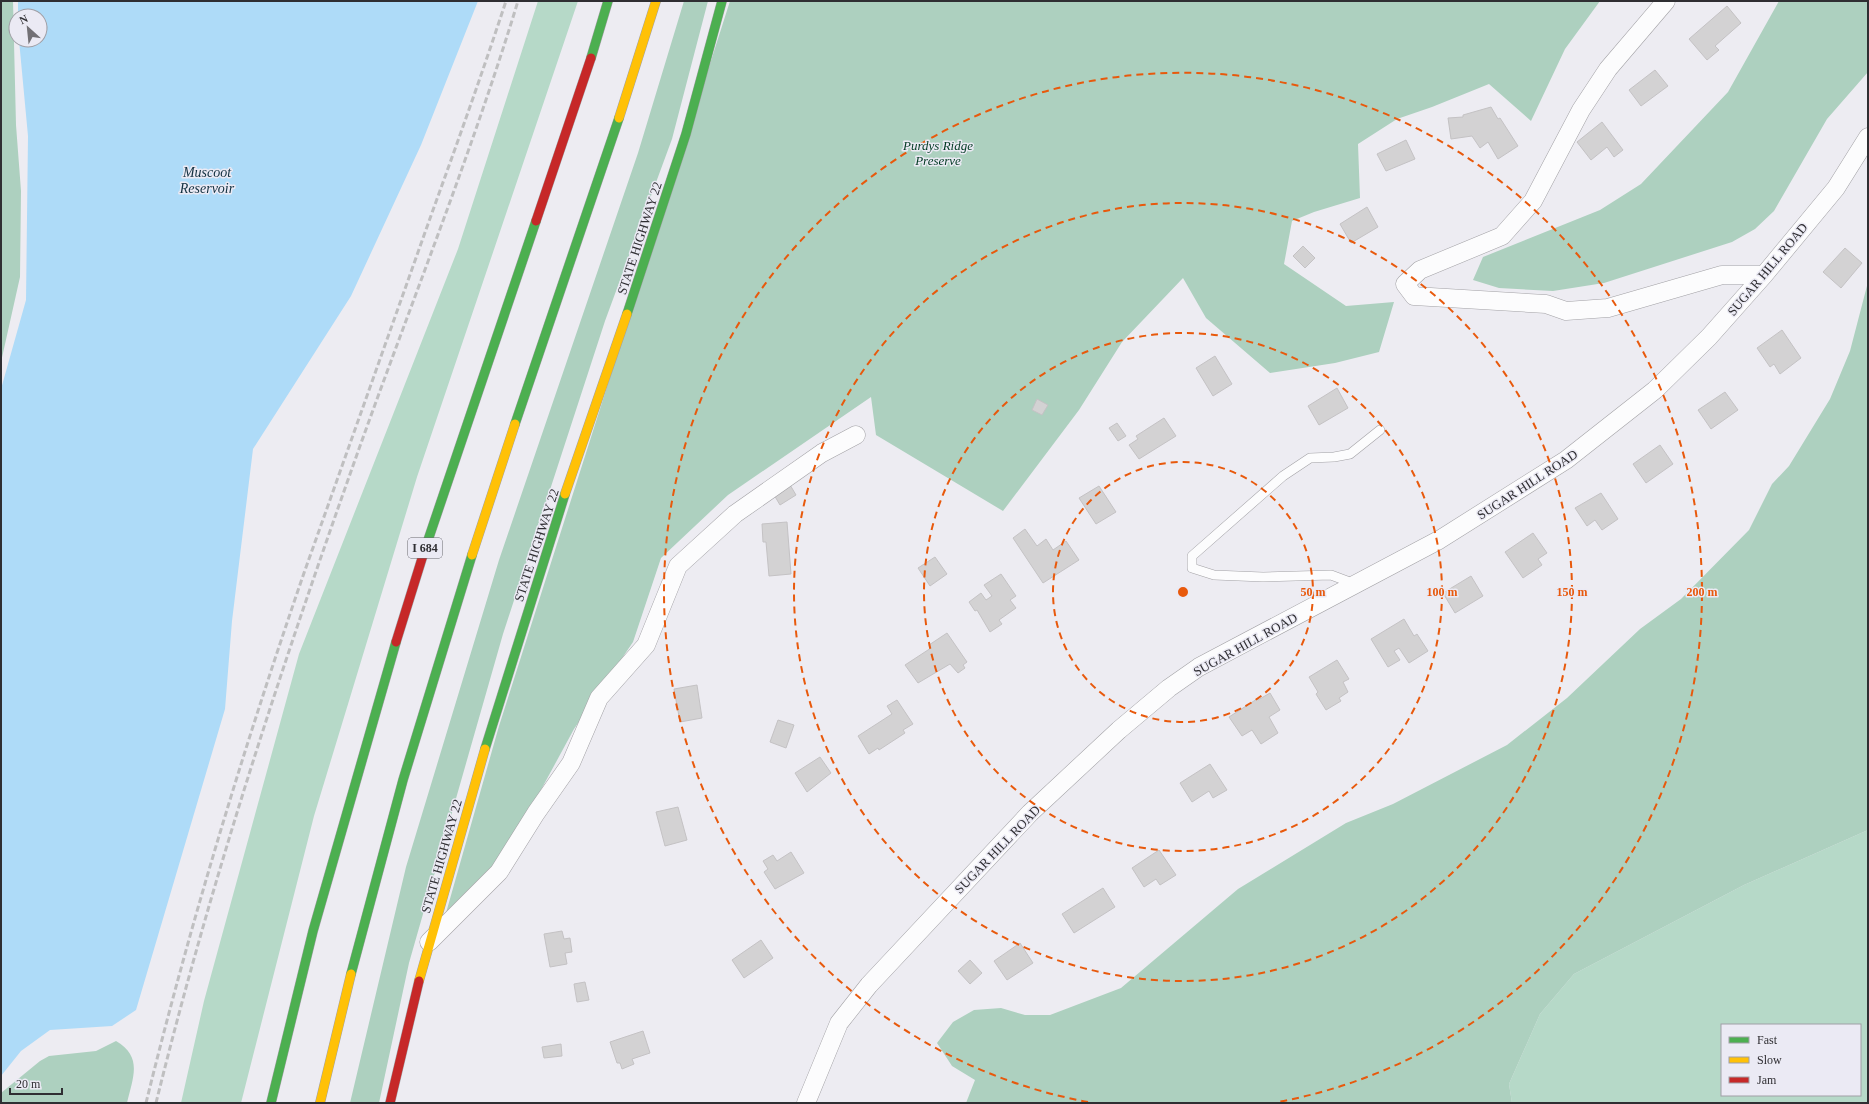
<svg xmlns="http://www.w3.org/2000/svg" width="1869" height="1104" font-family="Georgia,serif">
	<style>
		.green { fill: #b6d9c8; fill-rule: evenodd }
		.forest { fill: #add0bf }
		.water { fill: #aedbf8 }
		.building { fill: #d3d2d3; stroke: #c4c2c4 }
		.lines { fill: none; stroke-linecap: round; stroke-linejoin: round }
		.lane-casing { stroke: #a2a1a5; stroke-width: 10 }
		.street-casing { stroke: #a2a1a5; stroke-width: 19 }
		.fast-casing { stroke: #a2a1a5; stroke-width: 10 }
		.slow-casing { stroke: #a2a1a5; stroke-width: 10 }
		.jam-casing { stroke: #a2a1a5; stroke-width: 10 }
		.lane { stroke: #fcfcfd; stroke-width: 9 }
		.street { stroke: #fcfcfd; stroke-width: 18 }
		.fast { stroke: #4caf50; stroke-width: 9 }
		.slow { stroke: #ffc107; stroke-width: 9 }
		.jam { stroke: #c62828; stroke-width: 9 }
		.rail { stroke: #bfbfc0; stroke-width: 3; stroke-dasharray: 6 3; stroke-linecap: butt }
		.ring { fill: none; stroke: #e8590c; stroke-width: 2; stroke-dasharray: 7 5 }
		.labels { text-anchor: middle; stroke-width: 3; stroke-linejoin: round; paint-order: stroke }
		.shield { fill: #ebeaf4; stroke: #67666c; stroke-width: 1 }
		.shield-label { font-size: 12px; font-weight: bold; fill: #2f2e32 }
		.park-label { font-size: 13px; font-style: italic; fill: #013922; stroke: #ebeaf4 }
		.street-label { font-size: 13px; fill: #2f2e32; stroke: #ebeaf4 }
		.water-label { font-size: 14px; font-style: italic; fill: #123040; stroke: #ebeaf4 }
		.centre { fill: #e8590c; stroke: #ebeaf4; stroke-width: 2 }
		.ring-label { font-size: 12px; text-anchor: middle; font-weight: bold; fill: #e8590c; stroke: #ebeaf4; stroke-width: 3; stroke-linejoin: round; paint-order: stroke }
	</style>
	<rect width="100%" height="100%" fill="#edecf2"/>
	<path class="green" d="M538 1H578L417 477 314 816 241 1103H181L204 1001 299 654 458 249Z
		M1868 830V1103H1512L1509 1084 1540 1014 1574 974 1744 885ZM1722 1025H1860V1095H1722Z"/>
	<path class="forest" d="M1 1H13L16 125 21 191 20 277 1 362Z
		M684 1H708L672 139 605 321 503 634 409 963 379 1103H350L406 867 499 560 638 153Z
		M730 1H1600L1565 49 1531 121 1489 84 1432 107 1397 119 1358 144 1360 198 1314 212 1292 221 1284 264 1346 306 1394 302 1379 352 1335 363 1270 373 1206 318 1183 278 1122 342 1079 410 1003 511 876 435 871 397 728 495 661 558 633 642 574 729 530 810 493 868 444 920 499 726Z
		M1779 1H1868V72L1827 119 1774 211 1755 229 1732 242 1604 283 1553 291 1499 288 1473 280 1483 257 1600 210 1641 184 1728 92Z
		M1868 282V830L1744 885 1574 974 1540 1014 1509 1084 1512 1103H966L975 1080 952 1066 937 1043 953 1022 974 1010 1001 1008 1025 1015H1050L1121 988 1238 889 1346 823 1393 804 1507 745 1567 698 1640 629 1681 599 1749 530 1772 484 1789 466 1830 399 1850 351Z
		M116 1041C143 1057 133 1077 127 1103H1V1093L40 1061 49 1056 96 1051Z"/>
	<path class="water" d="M18 1H478L421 145 351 296 253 449 232 621 225 709 136 1010 112 1026 50 1030 21 1051 1 1076V389L26 300 28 136 19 40H40V16H18Z"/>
	<path class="building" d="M1727 6 1741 23 1715 46 1719 50 1707 60 1689 39Z
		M1655 70 1668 86 1641 106 1629 90Z
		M1491 107 1498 119 1500 118 1518 146 1498 159 1488 142 1480 148 1472 136 1451 139 1448 118 1463 117V115Z
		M1602 122 1623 150 1614 157 1607 147 1591 160 1577 142Z
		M1406 140 1415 159 1386 171 1377 154Z
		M1367 207 1378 227 1351 243 1340 224Z
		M1303 246 1315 258 1305 268 1293 256Z
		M1845 248 1862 263 1841 288 1823 272Z
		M1782 330 1801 358 1780 374 1774 364 1770 367 1757 348Z
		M1215 356 1232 384 1213 396 1196 368Z
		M1337 388 1348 408 1319 425 1308 406Z
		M1725 392 1738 410 1711 429 1698 410Z
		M1037 399 1048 405 1042 415 1032 410Z
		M1164 418 1176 436 1139 459 1129 445 1138 439 1136 436Z
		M1117 423 1126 436 1118 441 1109 428Z
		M1660 445 1673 464 1646 483 1633 464Z
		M786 478 796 495 780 505 770 488Z
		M1099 486 1116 512 1096 524 1079 498Z
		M1601 493 1618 519 1602 530 1595 520 1587 526 1575 508Z
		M787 522 791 574 769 576 766 542H763L762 524Z
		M1025 529 1037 546 1046 539 1053 550 1066 541 1079 560 1043 583 1013 538Z
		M1533 533 1547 553 1538 559 1542 565 1523 578 1505 552Z
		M935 557 947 574 930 586 918 568Z
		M1001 574 1016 596 1010 600 1016 608 999 620 1002 624 990 632 977 610 975 611 969 602 981 593 986 600 992 596 984 585Z
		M1471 576 1483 596 1455 613 1443 593Z
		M1404 619 1414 636 1417 634 1428 651 1409 663 1399 648 1394 651 1400 660 1388 667 1371 639Z
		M947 633 967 662 963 665 965 668 958 673 950 664 918 683 905 665 931 648 929 645Z
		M1337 660 1349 679 1343 682 1348 692 1339 698 1341 701 1326 710 1316 694 1318 692 1309 677Z
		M697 685 702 718 680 722 674 689Z
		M1270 693 1280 710 1269 717 1278 733 1261 744 1252 730 1242 736 1229 717 1257 699 1258 700Z
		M897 700 913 724 903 730 905 733 879 750 878 748 869 754 858 736 892 714 887 706Z
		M778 720 794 725 786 748 770 742Z
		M820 757 831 773 807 792 795 773Z
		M1210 764 1227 790 1213 798 1209 791 1192 802 1180 783Z
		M678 807 687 840 665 846 656 812Z
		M1159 850 1176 875 1160 885 1156 879 1144 887 1132 868Z
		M791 852 804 873 775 889 764 872 768 869 763 861 773 855 777 861Z
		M1103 888 1115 907 1074 933 1062 914Z
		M562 931 564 939 570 938 572 952 565 953 567 964 550 967 544 934Z
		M761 940 773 958 744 978 732 960Z
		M1020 943 1033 963 1007 980 994 961Z
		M970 960 982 973 970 984 958 971Z
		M585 982 589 1000 577 1002 574 984Z
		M643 1031 650 1053 632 1059 634 1064 622 1069 620 1063H617L610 1042Z
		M561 1044 562 1056 544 1058 542 1047Z"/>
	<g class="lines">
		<defs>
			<path id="lane" d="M1355 584 1331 575 1263 577 1214 575 1192 568V556L1283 476 1310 458 1334 457 1350 454 1380 430"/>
			<path id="street" d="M1666 1 1608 69 1581 110 1533 201 1502 236 1420 270 1405 284 1414 296 1546 304 1566 311 1608 308 1722 275H1764
				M429 942 499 872 536 813 571 763 599 698 646 645 678 566 735 514 822 453 856 435
				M806 1103 839 1023 869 985 1030 813 1119 730 1169 688 1199 667 1439 540 1566 460 1655 390 1709 337 1764 275 1836 188 1868 137"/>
			<path id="fast" d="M591 58 608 1
				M627 314 686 134 722 1
				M515 424 619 118
				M424 552 536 221
				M485 749 565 494
				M351 974 403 780 472 555
				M271 1103 313 931 396 642"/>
			<path id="slow" d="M619 118 656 1
				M565 494 627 314
				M472 555 515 424
				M419 981 485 749
				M320 1103 351 974"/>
			<path id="jam" d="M536 221 591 58
				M396 642 424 552
				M390 1103 419 981"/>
		</defs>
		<use href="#lane" class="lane-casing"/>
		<use href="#street" class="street-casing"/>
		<use href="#fast" class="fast-casing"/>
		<use href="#slow" class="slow-casing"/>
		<use href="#jam" class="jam-casing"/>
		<use href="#lane" class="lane"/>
		<use href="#street" class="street"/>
		<use href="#fast" class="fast"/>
		<use href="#slow" class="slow"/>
		<use href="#jam" class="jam"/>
		<path class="rail" d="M146 1103C190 924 244 747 304 573 347 452 390 331 433 210 458 141 483 71 506 1
			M156 1103C211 880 283 662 360 446 413 298 472 152 518 1"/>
	</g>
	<g class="ring">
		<circle cx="1183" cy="592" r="130"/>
		<circle cx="1183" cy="592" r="259"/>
		<circle cx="1183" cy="592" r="389"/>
		<path d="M1088 1102A519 519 0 1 1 1278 1102"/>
	</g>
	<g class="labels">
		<rect class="shield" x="408" y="538" width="34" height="20" rx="3"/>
		<g class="shield-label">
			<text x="425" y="552">I 684</text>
		</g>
		<g class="park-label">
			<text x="938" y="150">Purdys Ridge<tspan x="938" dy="15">Preserve</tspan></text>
		</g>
		<g class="street-label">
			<text transform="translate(639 238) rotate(-72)" y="5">STATE HIGHWAY 22</text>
			<text transform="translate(1767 269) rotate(-50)" y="5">SUGAR HILL ROAD</text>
			<text transform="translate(1527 484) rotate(-33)" y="5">SUGAR HILL ROAD</text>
			<text transform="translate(536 545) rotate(-72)" y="5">STATE HIGHWAY 22</text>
			<text transform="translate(1245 644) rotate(-29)" y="5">SUGAR HILL ROAD</text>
			<text transform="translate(997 849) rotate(-46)" y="5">SUGAR HILL ROAD</text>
			<text transform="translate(441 856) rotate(-74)" y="5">STATE HIGHWAY 22</text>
		</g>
		<g class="water-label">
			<text x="207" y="177">Muscoot<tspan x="207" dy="16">Reservoir</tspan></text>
		</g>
	</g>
	<circle cx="1183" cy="592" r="6" class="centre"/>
	<g class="ring-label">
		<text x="1313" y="596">50 m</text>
		<text x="1442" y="596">100 m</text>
		<text x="1572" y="596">150 m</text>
		<text x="1702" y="596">200 m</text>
	</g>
	<rect width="1869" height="1104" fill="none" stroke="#2f2e32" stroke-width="4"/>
	<rect x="1721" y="1024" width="140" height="72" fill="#ebeaf4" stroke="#a09fa6"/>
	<rect x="1729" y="1037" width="20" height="6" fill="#4caf50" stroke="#a09fa6"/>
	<text x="1757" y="1044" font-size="12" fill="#2f2e32">Fast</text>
	<rect x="1729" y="1057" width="20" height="6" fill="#ffc107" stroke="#a09fa6"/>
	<text x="1757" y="1064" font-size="12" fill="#2f2e32">Slow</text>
	<rect x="1729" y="1077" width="20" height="6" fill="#c62828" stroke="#a09fa6"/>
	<text x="1757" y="1084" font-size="12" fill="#2f2e32">Jam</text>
	<g transform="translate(28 28) rotate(333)"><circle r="19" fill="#ebeaf4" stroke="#a09fa6"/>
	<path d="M0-3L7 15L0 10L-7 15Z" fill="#727075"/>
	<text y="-6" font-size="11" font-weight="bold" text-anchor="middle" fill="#2f2e32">N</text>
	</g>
	<path d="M10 1088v6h52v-6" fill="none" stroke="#2f2e32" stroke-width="2"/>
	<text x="16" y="1088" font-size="12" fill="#2f2e32" stroke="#ebeaf4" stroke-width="3" paint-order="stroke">20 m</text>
</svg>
